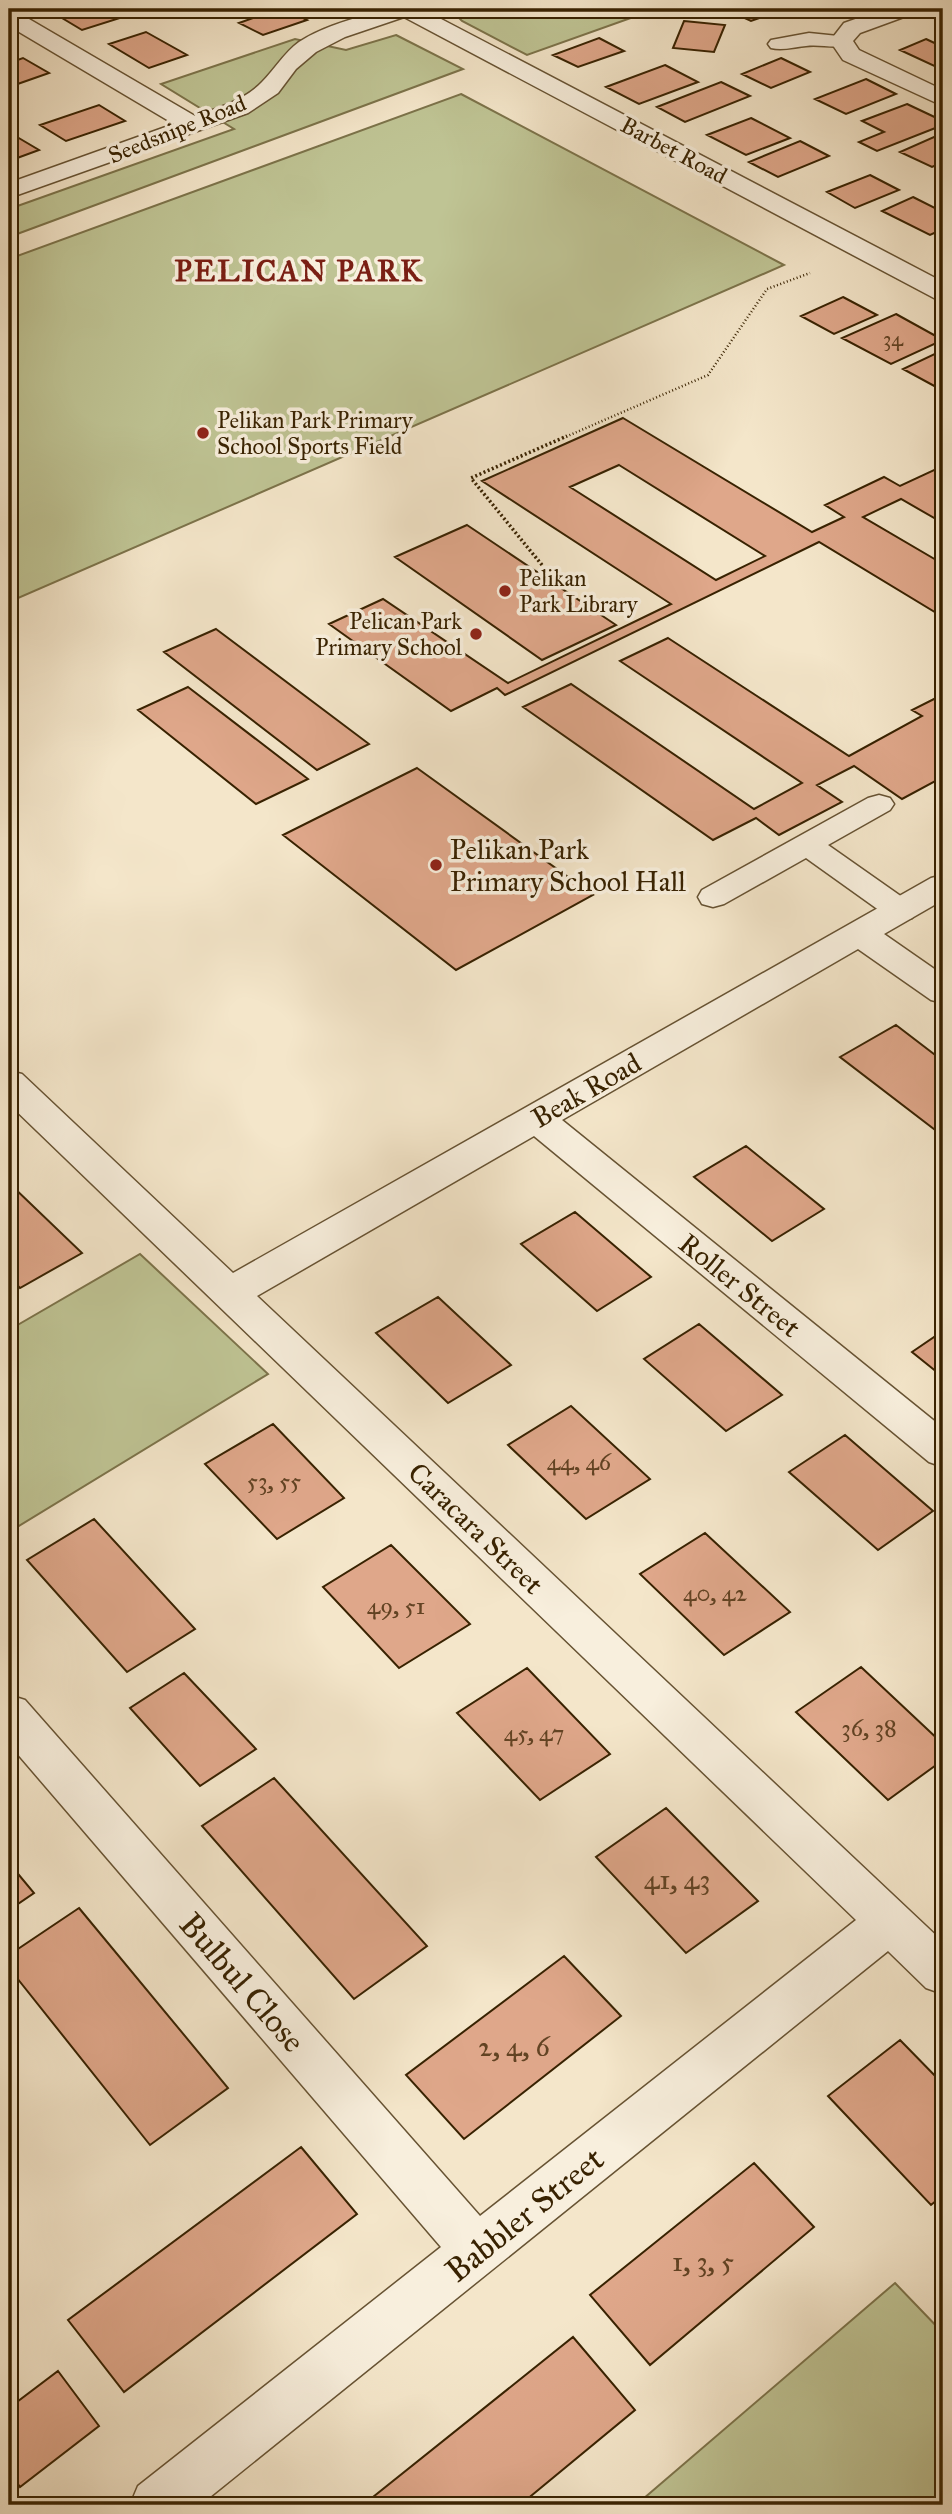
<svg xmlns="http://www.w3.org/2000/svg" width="952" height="2514" font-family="'IM FELL Great Primer',serif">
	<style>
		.green { fill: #bfc494; stroke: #7c734a; stroke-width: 2 }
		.building { fill: #dfa78a; stroke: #382201; stroke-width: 2; fill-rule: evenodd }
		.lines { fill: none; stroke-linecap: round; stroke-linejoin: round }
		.lane-casing { stroke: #675333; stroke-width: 3 }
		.street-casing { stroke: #675333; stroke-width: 3 }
		.path-far1 { stroke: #382201; stroke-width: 2.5; stroke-dasharray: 1 2.5; stroke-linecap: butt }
		.path { stroke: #382201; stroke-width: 3.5; stroke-dasharray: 2 2.5; stroke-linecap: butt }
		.lane { fill: #f8efdd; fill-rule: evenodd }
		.street { fill: #f8efdd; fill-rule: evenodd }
		.poi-dot { fill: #8f2418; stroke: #f8efdd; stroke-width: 2.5 }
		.labels { text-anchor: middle; stroke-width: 7; stroke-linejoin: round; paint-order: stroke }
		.far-number-label { font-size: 21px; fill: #624323 }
		.far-street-label { font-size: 23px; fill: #382201; stroke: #f8efdd }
		.far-poi-label { font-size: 23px; fill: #382201; stroke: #f8efdd; text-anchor: start }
		.number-label { font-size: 24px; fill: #624323 }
		.poi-label { font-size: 28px; fill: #382201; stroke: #f8efdd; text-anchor: start }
		.street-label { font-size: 28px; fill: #382201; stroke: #f8efdd }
		.near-number-label { font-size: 28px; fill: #624323 }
		.far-district-label { font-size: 30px; font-weight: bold; letter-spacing: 2px; fill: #7a1f14; stroke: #f8efdd }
		.near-street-label { font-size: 33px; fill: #382201; stroke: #f8efdd }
	</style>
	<rect width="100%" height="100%" fill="#f4e6ca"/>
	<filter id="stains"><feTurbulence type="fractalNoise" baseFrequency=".00286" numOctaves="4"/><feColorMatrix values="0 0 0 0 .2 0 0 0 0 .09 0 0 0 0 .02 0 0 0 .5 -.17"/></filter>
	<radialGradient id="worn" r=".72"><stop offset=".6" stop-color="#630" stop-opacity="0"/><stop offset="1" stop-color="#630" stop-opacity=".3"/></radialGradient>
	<path class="green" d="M458 9H656L527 55 462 21 454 13Z
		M396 35 463 69 9 237V209L234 129 161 84 295 39 346 50Z
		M461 94 784 265 9 602V259Z
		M140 1254 268 1374 9 1532V1330Z
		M895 2283 943 2333V2505H636Z"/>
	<path class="building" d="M47 9H109L123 17 82 30Z
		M214 9H258L232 18Z
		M279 9H286L307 20 263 35 239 23Z
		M725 9H775L779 11 751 21Z
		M684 21 725 25 714 52 673 48Z
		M146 32 187 55 149 68 109 44Z
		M599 38 624 51 578 67 553 55Z
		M926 39 943 47V70L900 50Z
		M23 58 49 73 9 87V63Z
		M781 58 810 72 771 88 742 74Z
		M665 65 698 82 639 104 606 87Z
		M866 79 896 94 846 114 815 99Z
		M721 82 750 96 685 122 657 107Z
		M907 104 943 121V125L877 151 859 142 884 132 862 121Z
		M99 105 125 121 66 141 40 125Z
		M751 118 790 138 746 155 707 135Z
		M943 133V162L932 167 900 152Z
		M12 134 39 150 9 161V135Z
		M800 141 829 156 778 177 749 162Z
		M870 175 899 190 855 208 827 192Z
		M913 197 943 212V229L930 235 882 211Z
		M843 297 877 315 834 334 801 316Z
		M896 314 943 340 891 364 842 338Z
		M943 350V385L938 388 903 369Z
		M623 418 812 532 844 517 825 505 884 477 900 486 934 470 943 475V523L901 499 863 517 943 564V617L819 542 505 695 497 688 451 711 329 624 383 599 508 683 671 604 482 481ZM619 465 765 556 716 580 570 487Z
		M467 525 616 625 542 660 395 557Z
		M216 629 369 744 317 770 164 652Z
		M668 638 849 756 922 716 912 710 938 697 943 700V777L902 799 854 766 817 785 842 802 779 835 756 818 713 840 523 707 571 684 754 809 802 783 620 661Z
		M188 687 308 779 256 804 138 710Z
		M417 768 593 895 456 970 283 835Z
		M896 1025 943 1061V1136L840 1057Z
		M746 1146 824 1209 772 1241 694 1177Z
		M9 1183 82 1253 20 1288 9 1277Z
		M575 1212 651 1277 597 1311 521 1244Z
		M438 1297 511 1365 448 1403 376 1333Z
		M699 1324 782 1395 726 1431 644 1359Z
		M943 1331V1377L912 1352Z
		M571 1406 650 1479 586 1519 508 1445Z
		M273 1424 344 1498 277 1539 205 1464Z
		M845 1435 933 1511 878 1550 789 1472Z
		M94 1519 195 1629 127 1672 27 1560Z
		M705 1533 790 1612 724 1655 640 1574Z
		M391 1545 470 1624 399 1668 323 1587Z
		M861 1667 943 1744V1760L888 1800 796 1712Z
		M527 1668 610 1754 540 1800 457 1713Z
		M184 1673 256 1749 200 1786 130 1708Z
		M274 1778 427 1946 354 1999 202 1826Z
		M666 1808 758 1901 686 1953 596 1857Z
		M9 1863 34 1893 9 1910Z
		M79 1908 228 2088 150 2145 9 1968V1955Z
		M564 1956 621 2016 464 2139 406 2075Z
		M900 2040 943 2084V2195L931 2205 828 2096Z
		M301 2147 357 2214 124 2392 68 2320Z
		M754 2163 814 2227 650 2365 590 2295Z
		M573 2337 635 2410 520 2505H363Z
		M58 2371 99 2426 20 2487 9 2471V2408Z"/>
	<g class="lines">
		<defs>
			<path id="lane" d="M809 33 848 37 851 41 848 45C834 49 820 44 806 46 794 47 783 51 771 48L768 44 771 40Z
				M879 795 890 798 894 804 890 810 828 845 912 904 916 911 912 918 901 921 890 918 806 858 724 904 713 907 702 904 698 897 702 890 868 798Z"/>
			<path id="street" d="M385 9H422L943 282V300L934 298 404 17 345 37 316 52 296 69 278 93 248 113 9 198V183L174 124 9 26V10L17 12 195 116C218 108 245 100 262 82 275 69 284 53 299 42 325 25 357 18 385 9Z
				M884 9H915L912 14 860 33 853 41 859 50 943 90V106L843 60 830 41 844 23Z
				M943 875V900L884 934 943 975V1003L931 1000 858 949 562 1120 943 1428V1467L929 1462 534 1136 257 1296 943 1942V1994L926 1988 888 1951 200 2505H130L138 2486 441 2247 9 1744V1695L25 1700 480 2216 856 1920 9 1104V1071L22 1074 233 1273 931 878Z"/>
		</defs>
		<use href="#lane" class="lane-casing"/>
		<use href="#street" class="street-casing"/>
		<path class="path-far1" d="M563 438 708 375 767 289 810 273"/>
		<path class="path" d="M542 565 471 478 567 436"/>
		<use href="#lane" class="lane"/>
		<use href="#street" class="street"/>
	</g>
	<g class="poi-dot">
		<circle cx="203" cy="433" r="7"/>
		<circle cx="505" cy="591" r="7"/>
		<circle cx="476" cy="634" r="7"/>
		<circle cx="436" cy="865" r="7"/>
	</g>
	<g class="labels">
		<g class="far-number-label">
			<text x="893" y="346">34</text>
		</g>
		<g class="far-street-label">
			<text transform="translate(177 129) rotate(-22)" y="8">Seedsnipe Road</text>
			<text transform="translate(674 150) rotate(28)" y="8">Barbet Road</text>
		</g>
		<g class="far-poi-label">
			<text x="217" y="428">Pelikan Park Primary<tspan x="217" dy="26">School Sports Field</tspan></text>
			<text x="519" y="586">Pelikan<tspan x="519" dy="26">Park Library</tspan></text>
			<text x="462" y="629" text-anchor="end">Pelican Park<tspan x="462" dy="26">Primary School</tspan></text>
		</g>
		<g class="number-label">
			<text x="579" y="1470">44, 46</text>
			<text x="274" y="1489">53, 55</text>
			<text x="715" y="1601">40, 42</text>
			<text x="396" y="1614">49, 51</text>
			<text x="869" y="1736">36, 38</text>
			<text x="534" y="1741">45, 47</text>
		</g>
		<g class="poi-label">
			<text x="450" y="859">Pelikan Park<tspan x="450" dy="32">Primary School Hall</tspan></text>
		</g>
		<g class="street-label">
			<text transform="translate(586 1090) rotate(-30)" y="10">Beak Road</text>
			<text transform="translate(740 1285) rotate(39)" y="10">Roller Street</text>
			<text transform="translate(476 1528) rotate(44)" y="10">Caracara Street</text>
		</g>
		<g class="near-number-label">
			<text x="677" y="1889">41, 43</text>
			<text x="514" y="2056">2, 4, 6</text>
			<text x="703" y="2271">1, 3, 5</text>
		</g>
		<g class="far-district-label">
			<text x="299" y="281">PELICAN PARK</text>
		</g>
		<g class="near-street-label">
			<text transform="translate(243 1982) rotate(49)" y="12">Bulbul Close</text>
			<text transform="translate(524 2214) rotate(-39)" y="12">Babbler Street</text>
		</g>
	</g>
	<rect width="952" height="2514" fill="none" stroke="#f4e6ca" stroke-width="35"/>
	<rect x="10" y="10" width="931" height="2493" fill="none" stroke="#382201" stroke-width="3.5"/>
	<rect x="18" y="18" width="917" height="2479" fill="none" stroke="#382201" stroke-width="2"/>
	<rect width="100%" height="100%" filter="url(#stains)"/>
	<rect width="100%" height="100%" fill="url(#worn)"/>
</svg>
